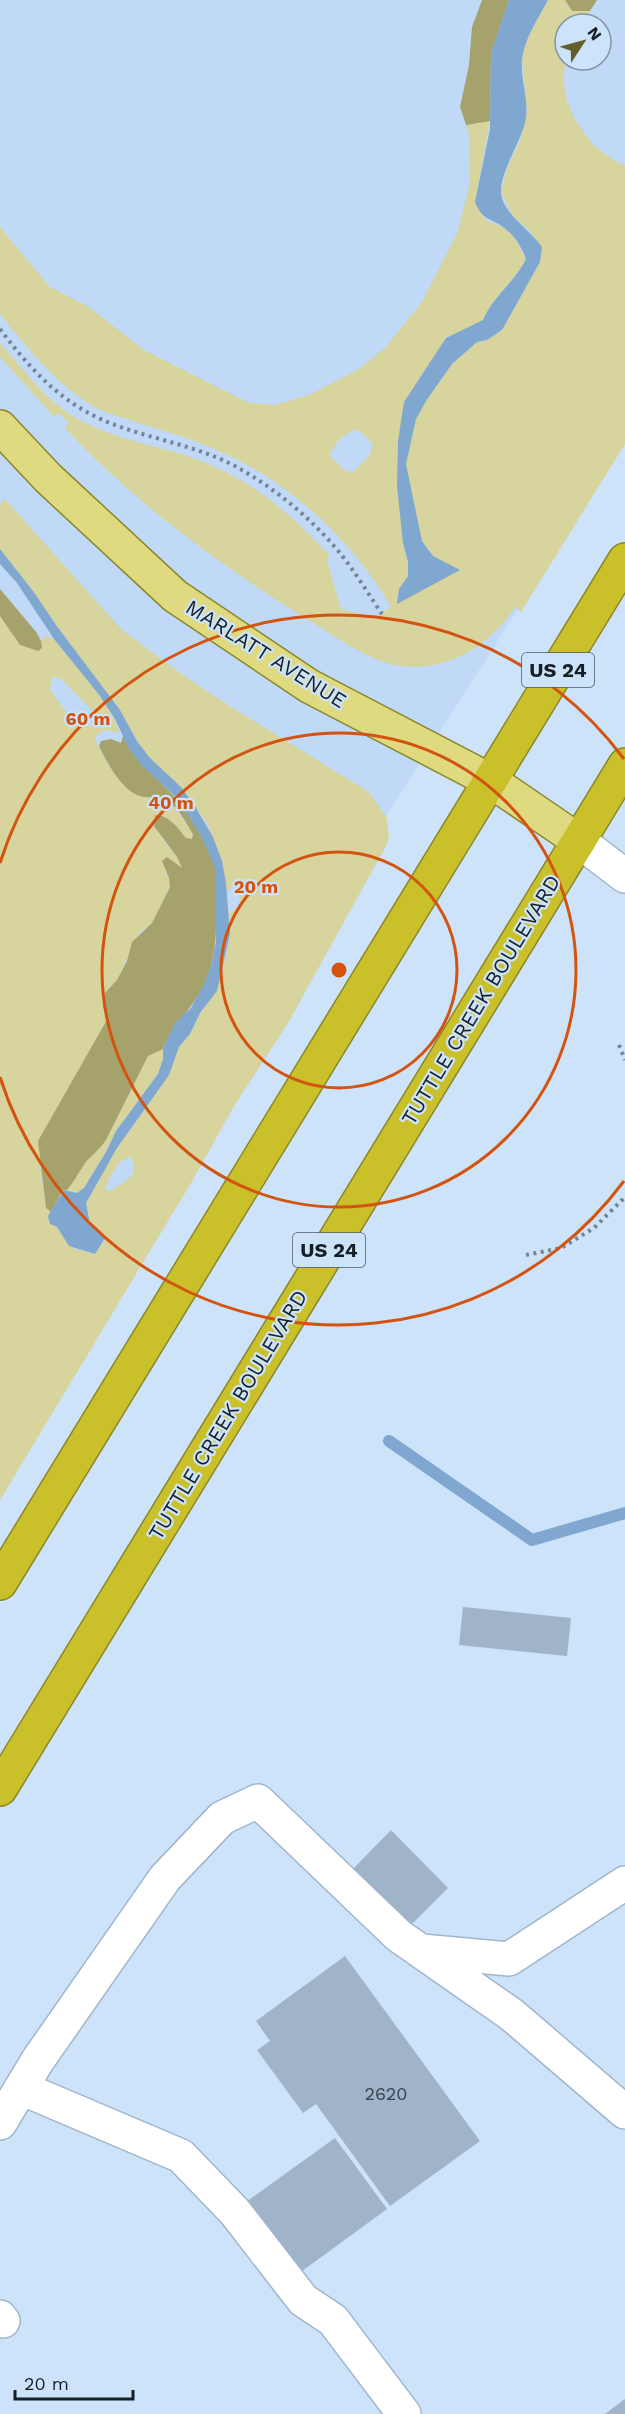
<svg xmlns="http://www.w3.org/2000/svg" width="625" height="2414" font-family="'Work Sans',sans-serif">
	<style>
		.built { fill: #bfd9f7; fill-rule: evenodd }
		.green { fill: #d7d49e; fill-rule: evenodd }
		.forest { fill: #a6a26b }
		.water { fill: #80a7d0 }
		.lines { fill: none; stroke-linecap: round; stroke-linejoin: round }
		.stream { stroke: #80a7d0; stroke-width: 12 }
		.building { fill: #9fb3c9 }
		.minor-casing { stroke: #a0b5cb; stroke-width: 36 }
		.major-casing { stroke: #8b8729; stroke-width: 36 }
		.highway-casing { stroke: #8b8729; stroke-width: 36 }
		.path { stroke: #758494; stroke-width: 4; stroke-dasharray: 3 4.5; stroke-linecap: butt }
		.minor { stroke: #fff; stroke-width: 33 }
		.major { stroke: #dfd97f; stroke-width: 33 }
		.highway { stroke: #cac02a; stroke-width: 33 }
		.ring { fill: none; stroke: #d3530f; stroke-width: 3 }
		.labels { text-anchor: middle; stroke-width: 4.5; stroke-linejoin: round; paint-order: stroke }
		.number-label { font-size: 18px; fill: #38434f }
		.shield { fill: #cde3fa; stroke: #4d5966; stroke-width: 1.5 }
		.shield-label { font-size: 20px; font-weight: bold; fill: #161e26 }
		.street-label { font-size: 21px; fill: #161e26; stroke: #cde3fa }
		.centre { fill: #d3530f; stroke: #cde3fa; stroke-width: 3 }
		.ring-label { font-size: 18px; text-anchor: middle; font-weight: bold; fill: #d3530f; stroke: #cde3fa; stroke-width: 4.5; stroke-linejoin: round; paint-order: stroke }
	</style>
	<rect width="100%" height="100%" fill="#cde3fa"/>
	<path class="built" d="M0 0H625V441L0 1422ZM565 24H601V60H565Z"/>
	<path class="green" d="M548 0H565L572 11H590L583 24H565L566 60 563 76 566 98 574 118 593 145 618 163 625 165V444L521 612 515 607C490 646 444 675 395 665 367 659 339 639 315 624 227 570 135 504 65 428L69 423 59 413 54 417 0 357V343C24 370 49 405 82 421 114 438 148 444 181 454 243 473 287 509 330 556L327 561 341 609 375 617 391 607C355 543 289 481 221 452 183 434 140 425 100 410 59 388 29 350 0 314V227L50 287 89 307 144 350 249 403 275 405 309 395 359 369 386 347 422 302 458 231 470 183 469 133 466 125 490 121 475 202 486 220 503 227 515 238 526 259C515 282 493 295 483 320L471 327 404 402 403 543 408 562V576L397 596 443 562 433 556 422 541 411 498 406 464 416 418 426 401 452 364 477 342 487 340 502 330 540 262 532 233 512 215 501 192 507 168 521 138 527 112 522 60 526 40ZM352 430C362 430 368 438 373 445L370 455 352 473 343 469 329 455 338 441Z
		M5 499 121 629 170 666 228 705 369 792 387 818 389 838 385 848 288 1023 233 1108 191 1183 0 1500V616C11 630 20 647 38 651L42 648 41 641 45 636 54 639C77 669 107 697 120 733L104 730 96 736 95 740 110 768 140 796 167 801 179 813 193 834 192 839 186 838 172 822 162 815 161 837 177 857 182 869 167 857 166 873 169 878 170 886 156 915 152 923 139 933 117 980 105 993 103 1006 108 1018 73 1081 39 1159 46 1208 51 1212 48 1216 50 1224 57 1227 75 1249 95 1254 105 1239 90 1224 86 1203 117 1148 169 1075 179 1047 190 1034 200 1013 209 1002 221 979 230 934 229 913C241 907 242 901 238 889L233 886 227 892 222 861 207 823 181 787 150 758 137 741 120 710 56 625 33 591 0 549V504ZM52 677 61 679 93 711 92 726H80L72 720 50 690ZM130 1157C143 1176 123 1181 111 1191L105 1189C110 1178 117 1159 130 1157Z
		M163 1049V1059L158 1074 116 1131 106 1152 84 1188 78 1193 67 1190C75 1181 79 1171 86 1162 93 1154 100 1149 106 1140L148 1056Z"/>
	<path class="forest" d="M482 0H509L491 53 490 121 466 125 460 107 469 65 472 27Z
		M565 0H597L590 11H572Z
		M0 589 37 633 41 641 42 648 38 651 20 645 0 616Z
		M123 736C136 767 166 783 185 809 196 826 209 846 215 866 217 874 216 884 216 893 216 925 218 954 205 983 194 1007 171 1027 163 1049L148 1056 106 1140C100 1149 93 1154 86 1162 79 1171 75 1181 67 1190H63L51 1212 46 1208 38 1141 108 1018 103 1006 105 993 117 980 127 961 132 942 152 923 170 887 169 878 162 861 167 857 182 868 177 857 154 826 155 815C169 815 178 828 186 838L192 839 193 834C186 823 179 808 167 801 159 797 148 798 140 796 122 791 106 761 99 746L101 741 111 739 121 743Z"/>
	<path class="water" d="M509 0H548C538 19 525 37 522 59 520 80 530 101 525 123 520 143 500 173 501 192 502 213 531 231 542 247L540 262 502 330 487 340 477 342 452 364 426 401 416 419 406 464 422 541 433 556 460 570 397 604 399 589 408 576V562L403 543 397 486 398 441 404 402 446 338 483 320C493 296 515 282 526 259 521 246 515 236 503 227 489 217 483 221 475 202L490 129 491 53Z
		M0 549 33 591 56 625 120 710 137 741 150 758 181 787 196 808 213 837 222 861 226 883 230 934 217 991 200 1013 190 1034 179 1047 169 1075 117 1148 86 1203 90 1224 105 1238 95 1254 69 1246 57 1227 50 1224 48 1216 64 1190 77 1193 84 1188 106 1152 116 1131 158 1074 163 1059V1049L175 1023 191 1008 205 982 212 963 216 942 215 868 203 840 185 810 176 797 142 766 128 747 115 719 100 696 54 639 17 583 0 564Z"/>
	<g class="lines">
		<path class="stream" d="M389 1441 532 1540 625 1513"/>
	</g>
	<path class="building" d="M463 1607 571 1618 567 1656 459 1645Z
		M391 1830 448 1888 410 1926 353 1869Z
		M345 1956 480 2141 390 2206 316 2104 303 2113 257 2050 270 2041 256 2021Z
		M335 2138 387 2209 298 2274 246 2202Z
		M625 2399V2414H605Z"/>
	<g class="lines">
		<defs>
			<path id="minor" d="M579 841 625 876
				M422 1951 509 1959 625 1883
				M21 2088 181 2156 235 2212 303 2300 333 2320 404 2414
				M0 2123 38 2060 165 1878 222 1818 258 1801 399 1936 512 2015 625 2112
				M0 2317 3 2321"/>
			<path id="major" d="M0 427 48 478 175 596 309 686 491 781 579 841"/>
			<path id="highway" d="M0 1583 625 560
				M0 1789 625 765"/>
		</defs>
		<use href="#minor" class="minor-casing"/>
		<use href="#major" class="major-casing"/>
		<use href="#highway" class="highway-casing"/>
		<path class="path" d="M0 329C24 361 50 391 85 411 130 437 188 441 235 466 275 488 315 521 343 557 357 575 369 595 382 614
			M619 1045 625 1060
			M526 1255 561 1248 594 1228 625 1197"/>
		<use href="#minor" class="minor"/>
		<use href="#major" class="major"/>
		<use href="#highway" class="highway"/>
	</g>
	<g class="ring">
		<circle cx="339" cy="970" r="118"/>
		<circle cx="339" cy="970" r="237"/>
		<path d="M624 1181A355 355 0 0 1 0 1077M0 863A355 355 0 0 1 624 759"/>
	</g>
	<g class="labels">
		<g class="number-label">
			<text x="386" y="2100">2620</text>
		</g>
		<g class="shield">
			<rect x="522" y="653" width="72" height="34" rx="4.5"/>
			<rect x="293" y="1233" width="72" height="34" rx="4.5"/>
		</g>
		<g class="shield-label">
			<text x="558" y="677">US 24</text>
			<text x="329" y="1257">US 24</text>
		</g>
		<g class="street-label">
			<text transform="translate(266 654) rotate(32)" y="7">MARLATT AVENUE</text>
			<text transform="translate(481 1000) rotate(-59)" y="7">TUTTLE CREEK BOULEVARD</text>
			<text transform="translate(228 1415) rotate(-59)" y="7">TUTTLE CREEK BOULEVARD</text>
		</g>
	</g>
	<circle cx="339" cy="970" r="9" class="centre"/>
	<g class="ring-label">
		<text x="88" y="725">60 m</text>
		<text x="171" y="809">40 m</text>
		<text x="256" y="893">20 m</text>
	</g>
	<g transform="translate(583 42) rotate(54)"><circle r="28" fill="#cde3fa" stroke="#8494a5" stroke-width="1.5"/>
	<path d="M0-4.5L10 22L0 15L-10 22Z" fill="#635f2c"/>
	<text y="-9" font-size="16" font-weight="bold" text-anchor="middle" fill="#161e26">N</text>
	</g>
	<path d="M15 2390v9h118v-9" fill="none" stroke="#161e26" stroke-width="3"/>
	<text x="24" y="2390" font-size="18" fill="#161e26" stroke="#cde3fa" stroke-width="4.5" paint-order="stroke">20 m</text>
</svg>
